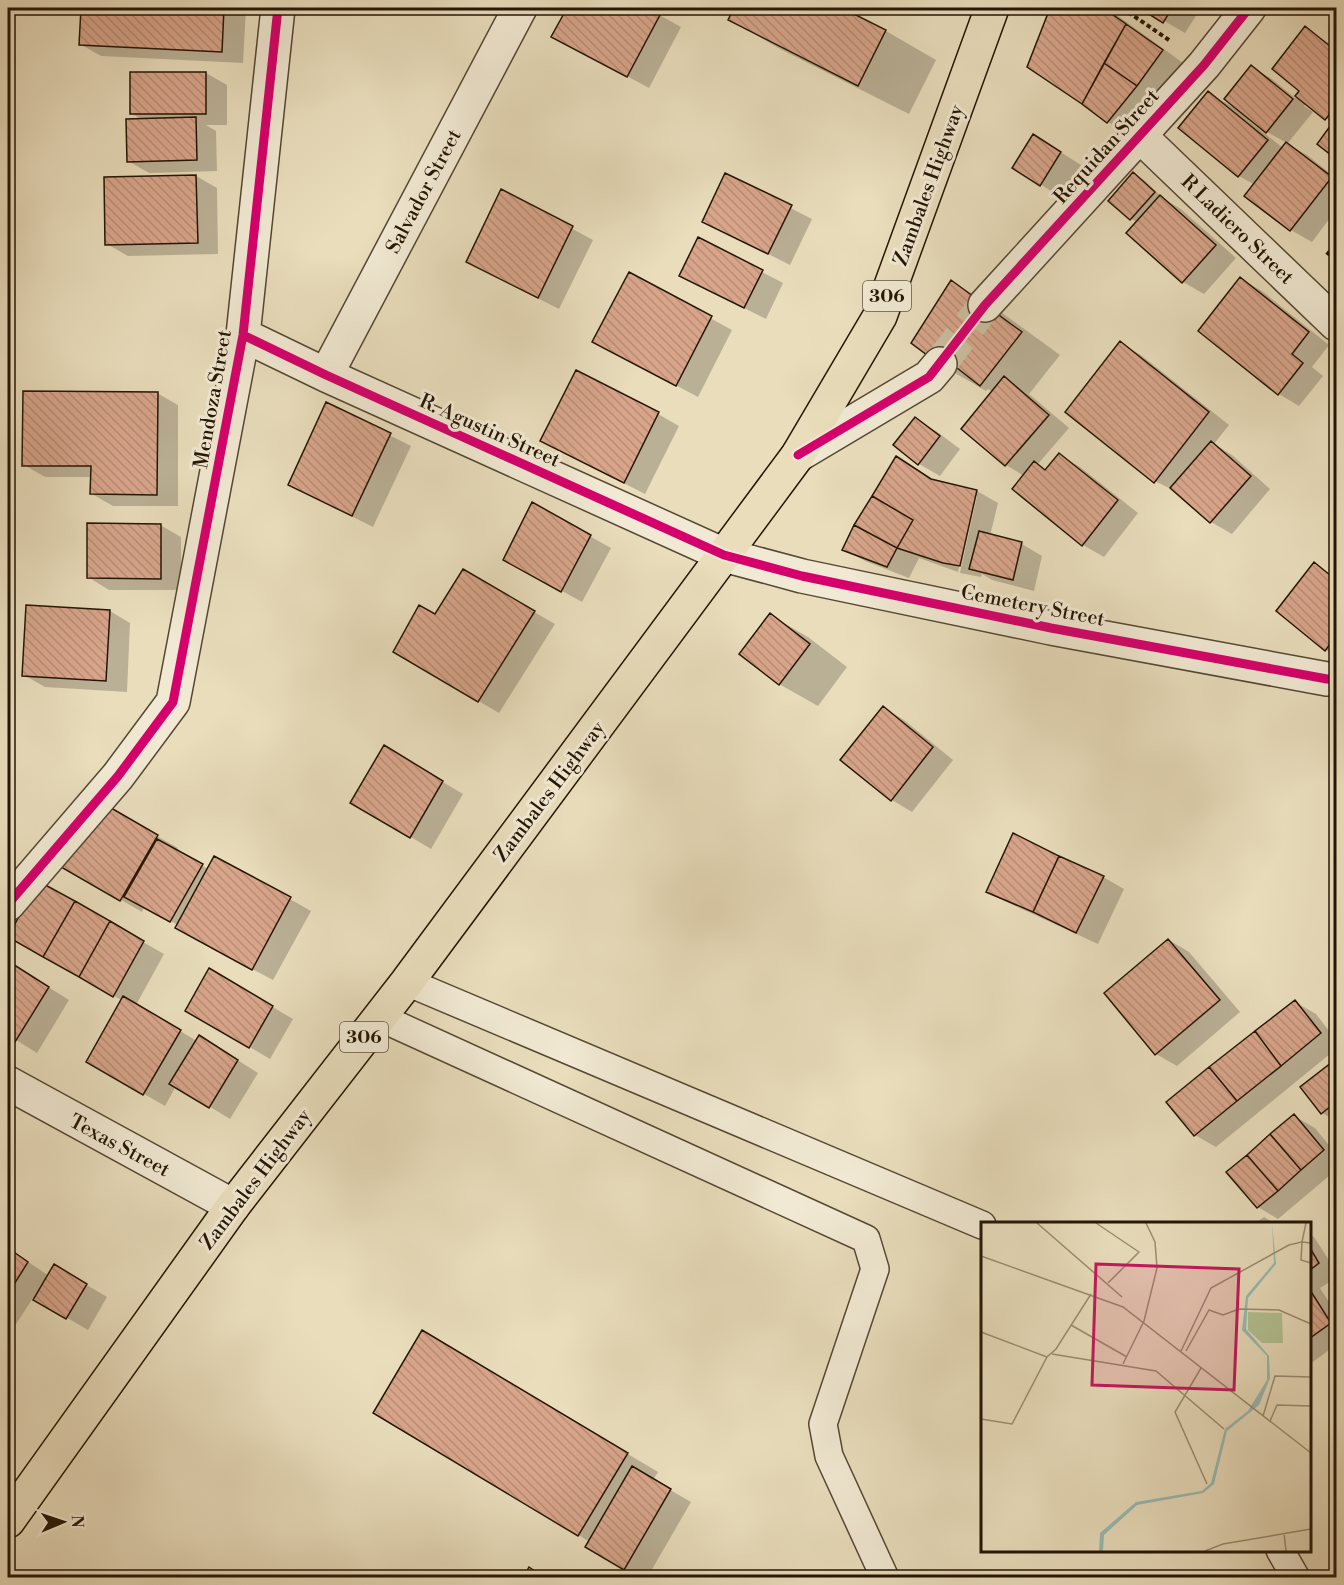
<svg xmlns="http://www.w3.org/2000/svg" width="1344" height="1585" font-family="'Libre Bodoni',serif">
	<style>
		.shadow { fill: #0003; fill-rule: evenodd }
		.building { fill: url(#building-back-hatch); stroke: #241504; stroke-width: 1.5 }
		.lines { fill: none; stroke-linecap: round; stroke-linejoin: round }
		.street-tunnel { stroke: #cbbfa0; stroke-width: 33; stroke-dasharray: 33 16; stroke-linecap: butt }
		.lane-casing { stroke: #554732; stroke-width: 30 }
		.street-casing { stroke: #554732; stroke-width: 36 }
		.primary-casing { stroke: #241504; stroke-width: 36 }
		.path { stroke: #241504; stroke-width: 4; stroke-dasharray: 4.5 3; stroke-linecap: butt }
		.lane { stroke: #f1e9d3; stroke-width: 27 }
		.street { stroke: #f1e9d3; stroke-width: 33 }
		.primary { stroke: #e9ddbc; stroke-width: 33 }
		.cycleway-casing { stroke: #f1e9d3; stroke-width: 13 }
		.cycleway { stroke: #d6006c; stroke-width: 9 }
		.labels { text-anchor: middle; stroke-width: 6; stroke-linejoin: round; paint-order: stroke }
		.shield { fill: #f1e9d3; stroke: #625542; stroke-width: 1.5 }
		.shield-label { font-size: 18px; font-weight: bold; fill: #241504 }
		.street-label { font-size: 20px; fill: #241504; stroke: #f1e9d3 }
		.inset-road { fill: none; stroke: #9a8d72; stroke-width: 1.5 }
		.view { fill: #c2185b; fill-opacity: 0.15; stroke: #c2185b; stroke-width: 3 }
		.inset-edge { fill: none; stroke: #241504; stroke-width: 3 }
	</style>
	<defs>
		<pattern id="building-back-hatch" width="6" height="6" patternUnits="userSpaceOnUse" patternTransform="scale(1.5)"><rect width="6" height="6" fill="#d8a58b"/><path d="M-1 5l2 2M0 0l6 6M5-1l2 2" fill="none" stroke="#b98d76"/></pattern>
	</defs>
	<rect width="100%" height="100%" fill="#e9ddbc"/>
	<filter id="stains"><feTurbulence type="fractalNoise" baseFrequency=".00333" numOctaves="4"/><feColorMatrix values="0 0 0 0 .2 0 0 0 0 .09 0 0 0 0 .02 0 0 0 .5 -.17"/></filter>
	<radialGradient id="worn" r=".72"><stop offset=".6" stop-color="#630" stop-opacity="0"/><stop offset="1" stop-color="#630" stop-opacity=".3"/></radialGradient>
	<path class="shadow" d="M82 8H246L243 63 101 56 80 44Z
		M568 8H647L681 27 649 88 553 36Z
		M736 8H839L886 31 936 60 909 114 780 49 730 20Z
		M1052 8H1107L1183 63 1129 134 1108 122 1029 66Z
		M1142 8H1201L1185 33Z
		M1306 28 1336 48V157L1319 143 1334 124 1306 103 1304 106 1313 112 1287 144 1307 155 1336 178V210L1312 242 1291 230 1246 196 1255 185 1239 176 1180 128 1208 93 1233 107 1251 67 1272 79 1295 98 1301 91ZM1250 118 1267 132 1287 143 1283 148 1248 120Z
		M206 73 227 85V125H206L216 131 217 171 149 173 128 161 143 120 131 113 132 74Z
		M1054 148 1081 165 1061 197 1014 168Z
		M1134 174 1144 180 1164 199 1181 209 1236 258 1204 294 1183 282 1128 233 1137 223 1110 201Z
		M726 175 812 219 790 265 703 221Z
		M196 176 217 188 218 254 128 256 107 244Z
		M502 191 593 240 559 309 488 273Z
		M699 239 783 283 766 319 702 287Z
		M629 274 732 330 698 397 615 353Z
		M1241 279 1262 291 1329 345 1312 367 1323 376 1299 406 1279 394Z
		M952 282 990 304 1060 355 1029 394 1069 428 1037 465 1046 470 1059 455 1080 467 1138 513 1104 557 1083 545 1014 489 1024 476 1006 465 963 428 993 392 988 389 986 391 948 369Z
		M1120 343 1141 355 1229 425 1214 444 1232 455 1270 489 1232 534 1211 522 1177 492 1155 481Z
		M157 393 178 405V506H113L92 494V477H45L24 465Z
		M327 404 411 446 373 527 289 485Z
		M658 414 679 426 645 494 563 452Z
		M915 419 936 431 960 449 940 476 919 464Z
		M897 458 935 482 977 491 998 503 990 536 1022 544 1042 556 1034 591 992 580 982 574 981 577 960 573 977 496H974L958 572 919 558 909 578 865 561 844 549Z
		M532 504 611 548 582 602 526 571Z
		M160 525 181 537V590H109L88 577Z
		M1314 564 1336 578V656L1326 650Z
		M463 571 555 624 499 713 395 652 436 616Z
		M110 611 130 623 127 692 45 687 24 675Z
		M770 615 808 637 847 667 818 706 779 684Z
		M884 708 904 720 953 760 912 812 892 800Z
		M384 747 463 794 431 849 352 802Z
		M99 803 178 848 176 851 208 869 290 899 311 911 273 980 197 940 178 925 144 907 142 912 63 866Z
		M1103 877 1124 889 1098 944 1009 903 988 891Z
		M39 883 164 954 136 1005 197 1041 220 1049 258 1073 230 1119 176 1086 165 1106 88 1062 123 1001 9 936Z
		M1169 940 1189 952 1240 1012 1177 1066 1156 1054 1106 993Z
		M8 962 69 1000 37 1053 8 1035Z
		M210 970 293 1019 270 1059 187 1010Z
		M1295 1002 1316 1014 1336 1040V1049L1216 1147 1195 1135Z
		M1336 1060V1121L1322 1113 1302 1087Z
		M1294 1116 1315 1128 1336 1154V1170L1278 1219 1258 1207Z
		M1264 1217 1276 1224H1254Z
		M1310 1235 1314 1237 1336 1271V1278L1320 1288 1336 1313V1345L1310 1364Z
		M8 1248 49 1276 55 1266 107 1297 88 1330 33 1298 9 1335 8 1334Z
		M453 1350 658 1472 653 1480 691 1502 647 1578H641L587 1547 590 1542 375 1413Z"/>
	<path class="building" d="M81 8H224L222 52 79 45Z
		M567 8H650L661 13 627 77 551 37Z
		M734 8H842L886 30 858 86 728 20Z
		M1050 8H1103L1126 24 1082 104 1027 67Z
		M1139 8H1172L1163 23Z
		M1126 24 1163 50 1137 86 1104 63Z
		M1305 26 1336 51V106L1325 120 1295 96 1299 91 1272 69Z
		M1104 63 1137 86 1107 123 1082 104Z
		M1251 65 1293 99 1266 133 1224 99Z
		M130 72H206V114H130Z
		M1208 91 1268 140 1238 177 1178 128Z
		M196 117 197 160 127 162 126 119Z
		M1336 118V159L1317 144Z
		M1033 134 1061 152 1040 186 1012 168Z
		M1286 142 1332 177 1290 231 1244 196Z
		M1133 172 1155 192 1130 220 1108 201Z
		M725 173 792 205 768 254 702 222Z
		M196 175 198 243 105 245 104 177Z
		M501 189 573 226 538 298 466 262Z
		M1160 195 1216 245 1182 283 1126 233Z
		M698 237 763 270 744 308 679 276Z
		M629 272 712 316 676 386 592 342Z
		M1240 277 1309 332 1292 354 1303 363 1278 395 1198 331Z
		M951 280 1022 332 980 386 952 364 947 370 911 343Z
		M1120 341 1209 412 1154 483 1065 412Z
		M576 370 659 412 624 483 540 441Z
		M1004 376 1049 415 1005 466 961 429Z
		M23 391 158 392 157 495 90 494 91 466H22Z
		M326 402 391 433 352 516 288 485Z
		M915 417 940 436 918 465 893 445Z
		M1211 441 1251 476 1210 523 1170 488Z
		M1059 453 1118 500 1082 546 1012 489 1034 461 1045 470Z
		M896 456 931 479 977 490 960 566 943 563 897 548 913 520 872 496Z
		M872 496 913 520 897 548 854 525Z
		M532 502 591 535 561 592 503 560Z
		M87 523 161 524V579L87 578Z
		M854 525 897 548 887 567 842 550Z
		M979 531 1022 542 1013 580 969 569Z
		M1314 562 1336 580V636L1325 651 1276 611Z
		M463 569 535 611 478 702 393 652 419 605 435 614Z
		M26 605 110 610 106 681 22 676Z
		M770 613 810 644 779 685 739 654Z
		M883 706 933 747 891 801 840 760Z
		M384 745 443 781 410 838 350 803Z
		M99 801 158 835 120 901 61 867Z
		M1013 833 1059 856 1033 912 986 892Z
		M157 839 203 864 170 922 124 897Z
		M214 856 291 897 252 970 175 928Z
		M1059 856 1104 876 1076 933 1033 912Z
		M38 881 75 901 43 957 8 937Z
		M75 901 110 921 79 977 43 957Z
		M110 921 144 941 113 997 79 977Z
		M1168 939 1220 1000 1155 1055 1104 993Z
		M8 961 49 987 15 1042 8 1037Z
		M209 968 273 1006 249 1048 185 1011Z
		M123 996 181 1030 143 1095 86 1062Z
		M1295 1000 1321 1033 1281 1066 1255 1031Z
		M1255 1031 1281 1066 1237 1101 1209 1067Z
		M199 1035 238 1060 209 1108 169 1084Z
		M1336 1059V1102L1321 1114 1300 1087Z
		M1209 1067 1237 1101 1194 1136 1166 1102Z
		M1294 1114 1324 1150 1301 1170 1270 1134Z
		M1270 1134 1301 1170 1278 1191 1247 1155Z
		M1247 1155 1278 1191 1257 1208 1226 1172Z
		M8 1248 28 1262 8 1294Z
		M1310 1248 1319 1263 1310 1270Z
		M54 1264 87 1284 66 1319 33 1300Z
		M1310 1290 1331 1323 1310 1338Z
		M422 1330 628 1453 578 1536 373 1413Z
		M632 1466 671 1489 624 1570 585 1547Z
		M529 1567 545 1578H523Z"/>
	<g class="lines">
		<path class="street-tunnel" d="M940 364 985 305"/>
		<defs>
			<path id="lane" d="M407 982 982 1225
				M379 1017 866 1239 875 1269 823 1424 829 1456 885 1578
				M1280 1550 1296 1578"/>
			<path id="street" d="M1140 136 1336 324
				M985 305 1204 65 1249 8
				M243 335 326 375 724 555 802 576 1051 628 1327 679H1336
				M326 375 520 8
				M798 455 929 377 940 364
				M8 904 118 776 173 702 243 335 278 8
				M8 1083 233 1206"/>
			<path id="primary" d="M8 1521 233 1206 407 982 798 455 880 316 992 8"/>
		</defs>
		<use href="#lane" class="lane-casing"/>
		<use href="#street" class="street-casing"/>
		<use href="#primary" class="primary-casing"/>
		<path class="path" d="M1122 8 1169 40
			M1327 255 1336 243"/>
		<use href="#lane" class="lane"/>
		<use href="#street" class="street"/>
		<use href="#primary" class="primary"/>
		<defs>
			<path id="cycleway" d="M243 335 326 375 724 555 802 576 1051 628 1327 679H1336
				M798 455 929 377 985 305 1204 65 1249 8
				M8 904 118 776 173 702 243 335 278 8"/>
		</defs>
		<use href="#cycleway" class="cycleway-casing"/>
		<use href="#cycleway" class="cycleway"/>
	</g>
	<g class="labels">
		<g class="shield">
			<rect x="863" y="281" width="48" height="30" rx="4.5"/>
			<rect x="340" y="1022" width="48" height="30" rx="4.5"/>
		</g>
		<g class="shield-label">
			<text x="887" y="302">306</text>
			<text x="364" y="1043">306</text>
		</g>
		<g class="street-label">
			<text transform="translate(1106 146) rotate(-48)" y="7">Requidan Street</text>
			<text transform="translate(928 185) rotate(-70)" y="7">Zambales Highway</text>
			<text transform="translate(423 191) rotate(-62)" y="7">Salvador Street</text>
			<text transform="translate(1238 229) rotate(44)" y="7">R Ladiero Street</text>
			<text transform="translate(212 399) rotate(-80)" y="7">Mendoza Street</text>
			<text transform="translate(490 430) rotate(24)" y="7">R. Agustin Street</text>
			<text transform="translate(1033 605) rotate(11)" y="7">Cemetery Street</text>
			<text transform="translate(549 791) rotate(-53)" y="7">Zambales Highway</text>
			<text transform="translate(120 1145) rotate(28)" y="7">Texas Street</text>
			<text transform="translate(255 1179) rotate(-53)" y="7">Zambales Highway</text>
		</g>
	</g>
	<g transform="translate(981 1222)">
		<rect width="330" height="330" fill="#e9ddbc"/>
		<path d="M267 90 301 91 302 121H281L267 108Z" fill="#b3c293"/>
		<path d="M291 1 295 42 267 76 265 107 288 134 289 156 278 183 246 209 233 262 222 271 156 283 123 313 122 329H118L119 311 155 280 221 269 230 261 244 207 267 189 286 158V134L261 108 265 74 293 41Z" fill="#97bbb4"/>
		<path class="inset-road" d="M56 1 141 75M115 1 158 30 127 61M330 21 321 20 320 38 330 41M0 34 142 85 330 231M90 103 146 135M0 110 66 135M200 129 230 66 308 23 321 20 325 1M205 129 228 88 242 93 258 87 298 88 330 102M71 132 175 149 243 207M142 142 163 99 176 46 174 20 165 1M220 146 194 190 226 262M282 194 294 154 330 155M0 197 31 202 66 135 75 127 110 72M289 199 296 183 330 184M303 311 305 329M224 329 242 322 330 307"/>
		<path class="view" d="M115 42 258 47 253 168 111 163Z"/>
		<rect width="330" height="330" class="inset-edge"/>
	</g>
	<rect width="1344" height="1585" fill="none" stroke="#e9ddbc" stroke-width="30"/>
	<rect x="9" y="9" width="1326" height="1567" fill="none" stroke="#241504" stroke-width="3"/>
	<rect x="15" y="15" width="1314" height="1555" fill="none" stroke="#241504" stroke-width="1.5"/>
	<g transform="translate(63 1522) rotate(88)" stroke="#f1e9d3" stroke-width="4.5" paint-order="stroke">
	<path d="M0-4.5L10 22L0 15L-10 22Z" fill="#241504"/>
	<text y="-9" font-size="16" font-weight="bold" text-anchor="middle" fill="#241504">N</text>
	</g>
	<rect width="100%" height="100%" filter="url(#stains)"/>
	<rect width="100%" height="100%" fill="url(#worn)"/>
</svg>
